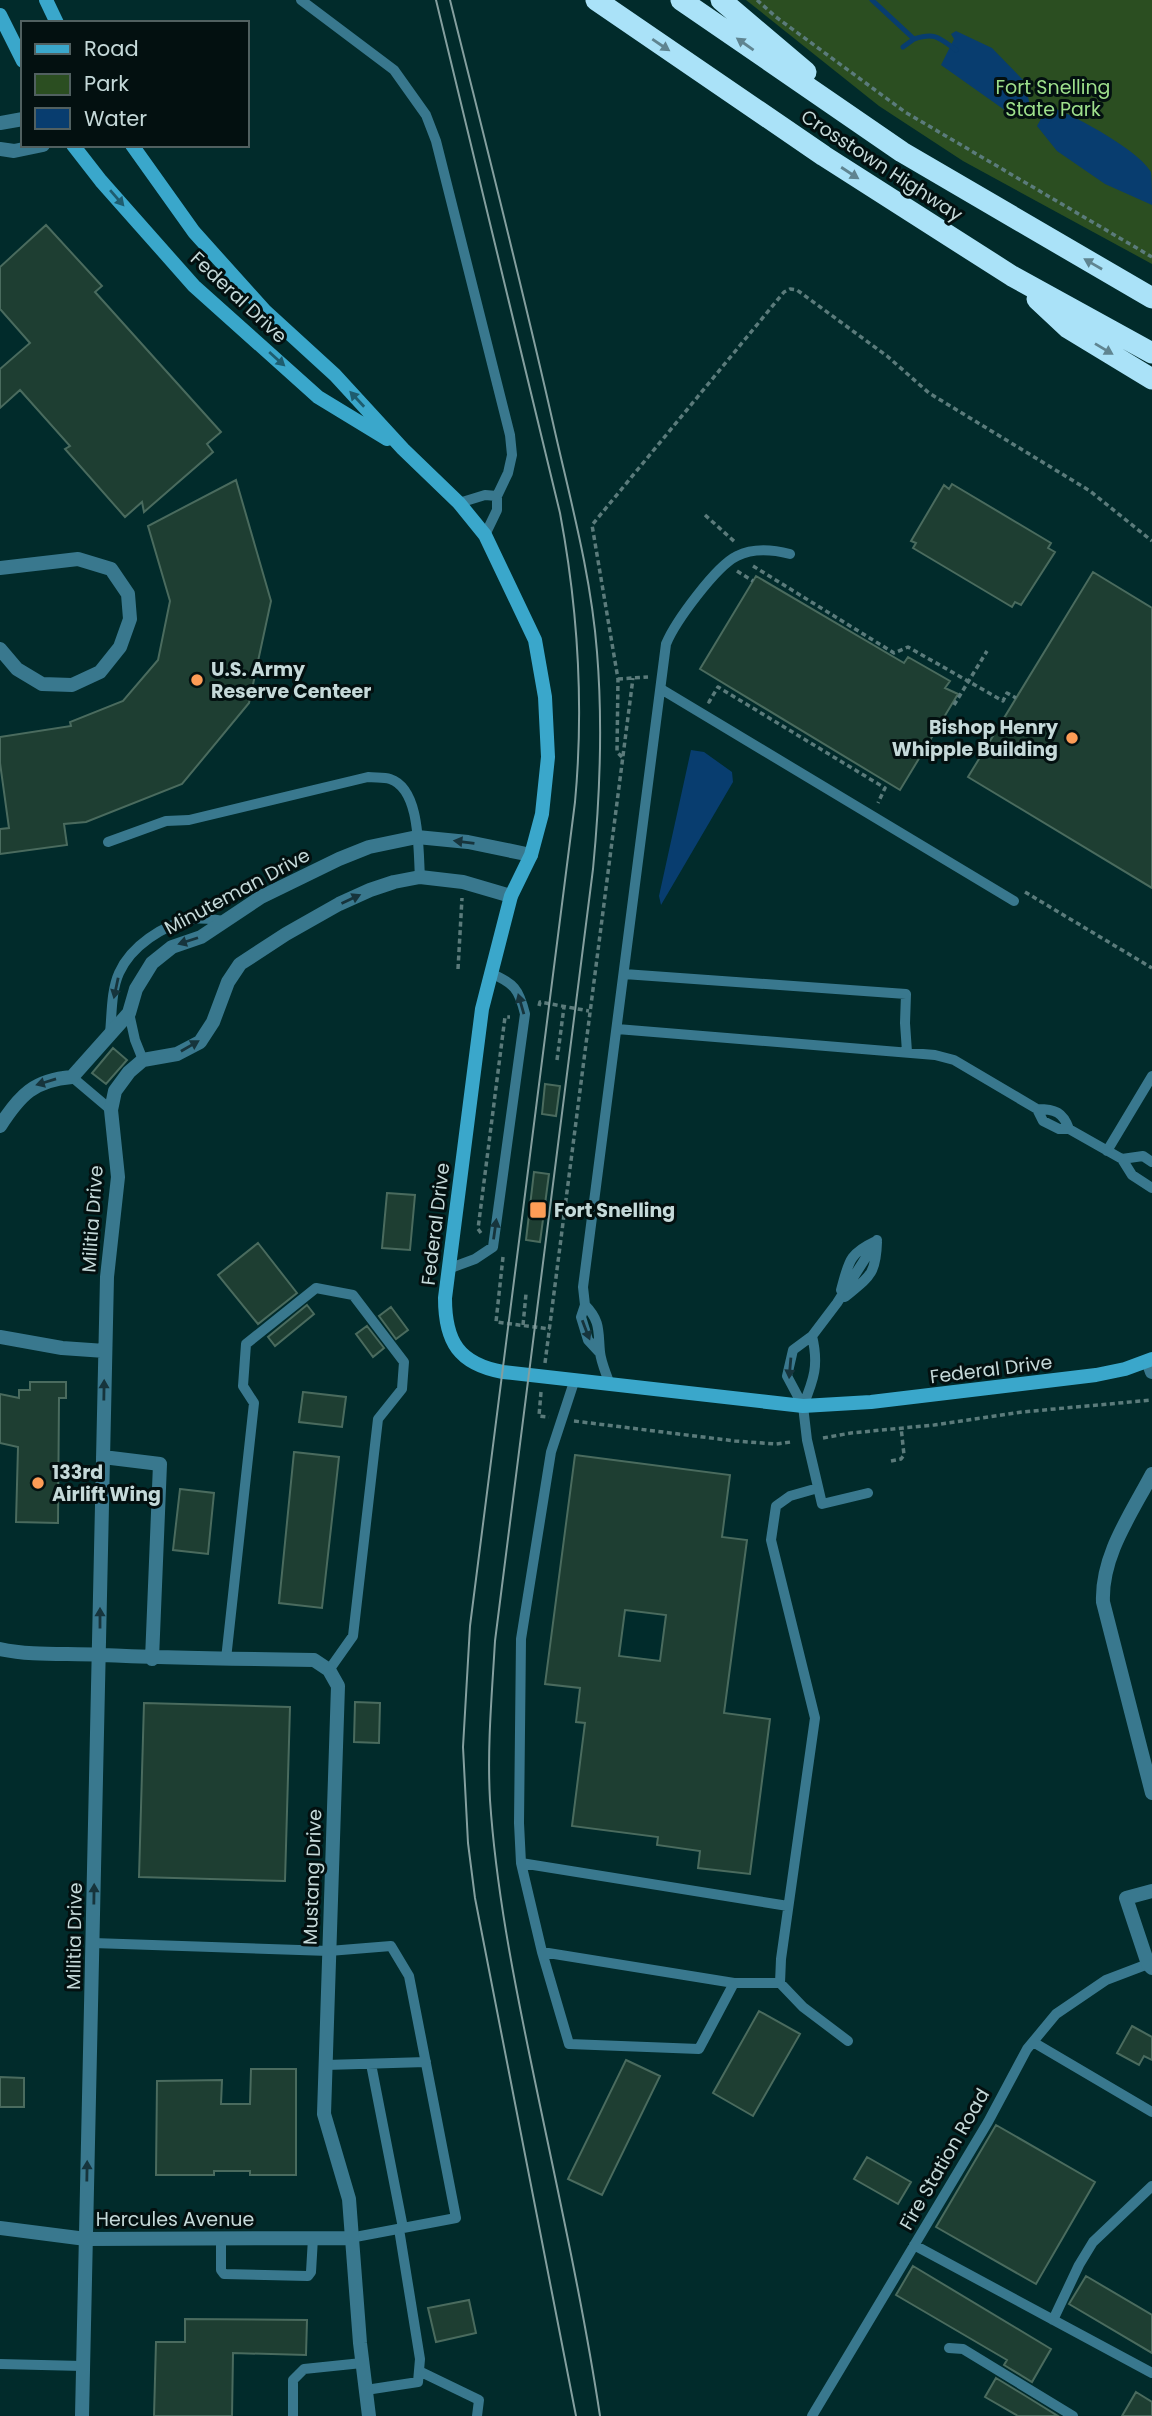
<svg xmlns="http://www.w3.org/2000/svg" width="1152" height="2416" font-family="Poppins,sans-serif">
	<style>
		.green { fill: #2b4e21 }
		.water { fill: #083d6f }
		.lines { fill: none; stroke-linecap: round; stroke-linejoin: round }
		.stream { stroke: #083d6f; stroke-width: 5 }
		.building { fill: #1e3e32; stroke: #4a6b5e; stroke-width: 2; fill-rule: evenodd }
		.path { stroke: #5b7b7b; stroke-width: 3.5; stroke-dasharray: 5 3.5; stroke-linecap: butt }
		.lane { stroke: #39788e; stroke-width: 10 }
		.street { stroke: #39788e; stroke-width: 14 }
		.secondary { stroke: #3aa7cb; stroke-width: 14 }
		.highway { stroke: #aae2f8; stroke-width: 21 }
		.tram { stroke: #849f9f; stroke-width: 2 }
		.oneway { fill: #5f8490 }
		.oneway2 { fill: #1e5c6e }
		.oneway3 { fill: #16343c }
		.poi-dot { fill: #fd9c56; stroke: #031010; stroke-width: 2.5 }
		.labels { text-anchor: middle; stroke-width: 6; stroke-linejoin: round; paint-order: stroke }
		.park-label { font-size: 19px; fill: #9ee08c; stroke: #031010 }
		.street-label { font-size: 19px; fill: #c5d9d9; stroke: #031010 }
		.poi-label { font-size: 19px; font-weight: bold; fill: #c5d9d9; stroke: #031010; text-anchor: start }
	</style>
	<rect width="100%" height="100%" fill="#012b2b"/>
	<path class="green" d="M746 0H1152V264L963 161 879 106Z"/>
	<path class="water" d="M956 31 992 48 1025 82 1030 106 1006 111 941 65 954 39 951 34Z
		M1048 106C1071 113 1140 151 1151 172 1152 180 1152 196 1152 205L1105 184 1057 151 1037 126Z
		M691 750 704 752 732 772 733 782 661 905 659 896Z"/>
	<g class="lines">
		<path class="stream" d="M872 0 914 39C936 32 939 38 956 50
			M903 47 914 39
			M1025 103 1049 119"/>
	</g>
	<path class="building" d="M46 225 102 286 95 292 221 432 207 444 213 452 144 512 142 502 125 517 65 449 70 446 20 390 0 408V369L30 343 0 309V267Z
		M236 480 271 601 249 703 182 784 86 822 64 824 67 845 0 854V829L9 828 0 763V737L71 726 70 722 123 701 158 660 170 601 148 526Z
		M952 484 1051 543 1048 548 1055 552 1021 605 1015 602 1012 607 913 548 916 543 911 541 944 485 949 489Z
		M1093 572 1152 608V888L968 777Z
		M756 576 904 663 908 657 950 681 945 688 958 694 900 790 700 669Z
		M113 1048 127 1060 106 1084 92 1073Z
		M545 1084 560 1086 556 1116 542 1114Z
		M534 1172 549 1174 540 1242 526 1240Z
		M387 1193 415 1195 410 1250 382 1248Z
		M258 1243 297 1293 258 1324 218 1275Z
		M307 1305 314 1314 275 1346 268 1337Z
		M391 1307 408 1330 396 1339 379 1316Z
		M367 1326 384 1348 373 1357 356 1334Z
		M30 1382H66V1398H59L58 1523 16 1522 18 1447 0 1443V1394L19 1398V1390H30Z
		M303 1392 346 1397 342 1427 299 1422Z
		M294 1452 339 1457 322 1608 279 1603Z
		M575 1455 730 1475 722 1537 747 1540 724 1713 770 1719 750 1874 698 1868 700 1851 657 1845 658 1837 572 1826 585 1723 576 1722 580 1688 545 1684ZM625 1610 666 1615 660 1661 619 1656Z
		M180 1489 214 1493 208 1554 173 1550Z
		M355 1702 380 1703 379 1743 354 1742Z
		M144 1703 290 1707 285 1881 139 1877Z
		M759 2011 800 2034 753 2116 713 2093Z
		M1132 2026 1152 2037V2060L1144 2056 1139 2065 1117 2053Z
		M626 2060 660 2076 602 2195 568 2179Z
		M251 2069H296V2175H250V2171H214V2175H156L157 2081 222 2080 221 2104H250Z
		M0 2077 24 2078V2107H0Z
		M996 2125 1095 2182 1036 2284 936 2227Z
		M867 2157 911 2182 898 2204 854 2179Z
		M913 2266 1051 2349 1032 2382 1004 2365 1007 2360 896 2295Z
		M1086 2276 1152 2315V2353L1069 2304Z
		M469 2300 476 2333 436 2342 428 2308Z
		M185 2319 307 2320 306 2355 233 2353 232 2416H154L156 2342H185Z
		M996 2378 1024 2395 1058 2416H1018L985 2397Z
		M1136 2392 1152 2402V2416H1122Z"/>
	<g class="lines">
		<path class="path" d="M757 0 776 17 905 112 1152 257
			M705 515 736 543
			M753 566 894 653 908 647 1003 701 1007 693 1016 698
			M737 571 753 581
			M618 679 648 677
			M708 701 709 702 718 687 885 788 878 803
			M954 705 987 651
			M622 757 617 752 618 679 592 525 784 292 790 289 797 290 887 356 929 393 1090 491 1152 541
			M1025 892 1152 968
			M458 969 462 898
			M539 1006 540 1002 589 1011
			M557 1060 564 1007
			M481 1233 478 1229 505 1017H510
			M503 1257 496 1322 550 1329
			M523 1325 526 1294
			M545 1363 633 678
			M541 1392 539 1416 549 1417
			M574 1421 735 1441 776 1444 791 1442
			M823 1438 851 1433 934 1425 1022 1412 1152 1400
			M891 1461 901 1459 904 1455 901 1427"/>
		<path class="lane" d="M301 0 394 70 426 115 436 141 510 435 512 455 508 473 497 496V510L485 535
			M459 503 485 495 497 496
			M661 689 1014 901
			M108 842 166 821 189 820 368 777C375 778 384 777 390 779 421 789 418 851 420 877
			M624 974 906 994 905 1023 907 1052
			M129 1013 135 1040 143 1060
			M617 1029 935 1055 954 1060 1037 1109C1055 1109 1063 1112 1069 1129
			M110 1033C112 1014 111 991 119 973 131 946 163 925 192 919 202 917 215 920 225 921
			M72 1077 111 1110
			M1037 1109 1043 1121 1059 1129H1069L1122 1159 1132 1175 1152 1188
			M1107 1151 1152 1076
			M1122 1159 1143 1156 1152 1162
			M448 1269 475 1259 493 1247 525 1014C519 989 514 983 490 973
			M841 1290C849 1262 848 1254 876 1241
			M845 1297C869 1277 876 1275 877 1242
			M585 1305C601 1321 598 1332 600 1352 601 1363 607 1375 610 1385
			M600 1353 588 1340 581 1317 585 1305 583 1287 666 644C675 622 716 566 737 556 753 548 774 550 790 554
			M574 1382 551 1452 521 1639 519 1823 521 1863 788 1906
			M803 1406C814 1379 819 1365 812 1336
			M818 1488 790 1496 776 1506 771 1540 815 1718 781 1959 780 1983 803 2007 848 2041
			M868 1493 822 1504 807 1440 803 1406 787 1376 793 1350 812 1336 837 1303 877 1240
			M226 1659 254 1403 243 1386 246 1344 316 1288 353 1295 404 1362 402 1389 378 1419 353 1636 329 1670
			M521 1863 542 1952 569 2044 699 2049 734 1983 542 1952
			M93 1943 329 1951 391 1946 409 1976 456 2218 350 2238
			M734 1983H780
			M1033 2042 1152 2112
			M371 2064 403 2228
			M326 2065 426 2062
			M221 2238V2270L224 2274 308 2276 311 2272 313 2238
			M914 2245 1152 2373
			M1053 2320 1079 2265 1093 2242 1152 2186
			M949 2348 963 2349 1073 2416
			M0 2364 83 2366
			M419 2371 479 2400 477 2416
			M366 2390 418 2382 420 2359 399 2229
			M293 2416V2380L304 2369 362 2363
			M812 2416 988 2122 1027 2049 1056 2014 1106 1980 1148 1964"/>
		<path class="street" d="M0 123 23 119
			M0 149 14 151 43 145
			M0 568 78 559 111 569 128 594 130 619 120 647 100 672 72 685 42 684 17 669 0 649
			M0 1126C20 1095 34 1080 72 1077L129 1013 136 989 152 963 172 947 201 937 261 897 339 859 369 847 417 837 468 842 531 855
			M0 1337 62 1348 105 1351
			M1148 1361 1152 1372
			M103 1457 160 1464 152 1659
			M1152 1474C1131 1514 1101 1556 1103 1602L1152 1793
			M0 1649C33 1656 67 1653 101 1655 172 1658 243 1659 314 1660L329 1670 338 1686 324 2114 349 2199 360 2343 369 2416
			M1152 1891 1126 1898 1148 1964 1152 1968
			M0 2228 86 2239 350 2238
			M82 2416 107 1277 118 1177 111 1110 115 1091 129 1072 143 1060 177 1054 200 1042 213 1022 228 982 240 964 286 934 339 904 370 890 394 882 420 877 463 882 511 896"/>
		<path class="secondary" d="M46 0 57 23
			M0 15 23 61
			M73 145 101 181 194 286 318 397 387 439
			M132 145 194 232 265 311 335 375 403 449 459 503 485 535 535 640 545 697 548 757 542 814 531 855 511 896 482 1009 445 1298C445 1342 459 1364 503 1372L803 1406 871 1402 1096 1375 1125 1369 1152 1359"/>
		<path class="highway" d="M596 0 824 156 1012 276 1152 353
			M681 0 902 152 1152 298
			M721 0 806 72
			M1037 299 1068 328 1152 379"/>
		<path class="tram" d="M436 0 560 513C578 609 584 705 575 802L470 1626 463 1747 468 1843 475 1898 576 2416
			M450 0C485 141 521 281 553 423 570 499 591 574 597 652 603 725 600 797 593 869L495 1641C492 1694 487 1747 490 1800 496 1888 513 1975 531 2062 555 2179 582 2297 600 2416"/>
	</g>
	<defs><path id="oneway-solid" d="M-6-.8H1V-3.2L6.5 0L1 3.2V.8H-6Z" transform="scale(1.75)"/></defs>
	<g class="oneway">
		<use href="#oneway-solid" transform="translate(745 44) rotate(-145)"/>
		<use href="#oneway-solid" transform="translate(661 45) rotate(34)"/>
		<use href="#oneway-solid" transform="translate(850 173) rotate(33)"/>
		<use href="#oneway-solid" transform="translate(1093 264) rotate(-150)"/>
		<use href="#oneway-solid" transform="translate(1104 349) rotate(31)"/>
	</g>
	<g class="oneway2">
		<use href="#oneway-solid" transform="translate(117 198) rotate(49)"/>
		<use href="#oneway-solid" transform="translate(277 359) rotate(42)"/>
		<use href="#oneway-solid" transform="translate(357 399) rotate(-133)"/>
	</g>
	<g class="oneway3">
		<use href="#oneway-solid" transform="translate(464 842) rotate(-173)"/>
		<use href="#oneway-solid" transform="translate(351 899) rotate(-25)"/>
		<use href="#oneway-solid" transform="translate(188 941) rotate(162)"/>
		<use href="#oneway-solid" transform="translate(116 988) rotate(102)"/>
		<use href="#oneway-solid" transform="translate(521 1004) rotate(-106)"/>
		<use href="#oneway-solid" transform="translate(190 1046) rotate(-30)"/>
		<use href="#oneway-solid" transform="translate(46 1082) rotate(163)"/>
		<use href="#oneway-solid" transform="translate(495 1229) rotate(-82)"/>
		<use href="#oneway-solid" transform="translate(586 1330) rotate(69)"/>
		<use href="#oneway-solid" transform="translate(790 1368) rotate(95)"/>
		<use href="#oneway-solid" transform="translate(104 1390) rotate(-89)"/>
		<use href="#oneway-solid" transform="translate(100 1618) rotate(-90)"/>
		<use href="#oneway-solid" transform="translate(94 1894) rotate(-89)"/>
		<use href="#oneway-solid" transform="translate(87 2171) rotate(-89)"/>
	</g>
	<g class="poi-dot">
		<circle cx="197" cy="680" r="7"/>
		<circle cx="1072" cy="738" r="7"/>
		<rect x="529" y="1201" width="18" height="18" rx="3.5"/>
		<circle cx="38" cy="1483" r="7"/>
	</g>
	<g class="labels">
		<g class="park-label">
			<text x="1053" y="94">Fort Snelling<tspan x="1053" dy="22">State Park</tspan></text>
		</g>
		<g class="street-label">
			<text transform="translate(882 165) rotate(33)" y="7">Crosstown Highway</text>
			<text transform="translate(239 297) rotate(43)" y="7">Federal Drive</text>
			<text transform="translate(237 891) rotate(-28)" y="7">Minuteman Drive</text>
			<text transform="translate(92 1219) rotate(-86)" y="7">Militia Drive</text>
			<text transform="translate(435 1224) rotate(-83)" y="7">Federal Drive</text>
			<text transform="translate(991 1369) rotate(-7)" y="7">Federal Drive</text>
			<text transform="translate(312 1877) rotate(-88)" y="7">Mustang Drive</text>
			<text transform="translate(74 1936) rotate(-89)" y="7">Militia Drive</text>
			<text transform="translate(944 2159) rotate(-60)" y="7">Fire Station Road</text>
			<text x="175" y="2226">Hercules Avenue</text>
		</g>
		<g class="poi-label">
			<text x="211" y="676">U.S. Army<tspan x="211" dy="22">Reserve Centeer</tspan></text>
			<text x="1058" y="734" text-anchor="end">Bishop Henry<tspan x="1058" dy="22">Whipple Building</tspan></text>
			<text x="554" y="1217">Fort Snelling</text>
			<text x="52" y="1479">133rd<tspan x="52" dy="22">Airlift Wing</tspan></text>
		</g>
	</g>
	<rect x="21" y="21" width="228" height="126" fill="#031010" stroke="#516060" stroke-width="2"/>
	<rect x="35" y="44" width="35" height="10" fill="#3aa7cb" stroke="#516060" stroke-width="2"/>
	<text x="84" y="56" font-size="21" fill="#c5d9d9">Road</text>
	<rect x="35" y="74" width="35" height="21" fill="#2b4e21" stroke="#516060" stroke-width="2"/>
	<text x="84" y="91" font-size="21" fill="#c5d9d9">Park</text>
	<rect x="35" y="108" width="35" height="21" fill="#083d6f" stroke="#516060" stroke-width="2"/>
	<text x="84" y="126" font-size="21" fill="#c5d9d9">Water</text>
</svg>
